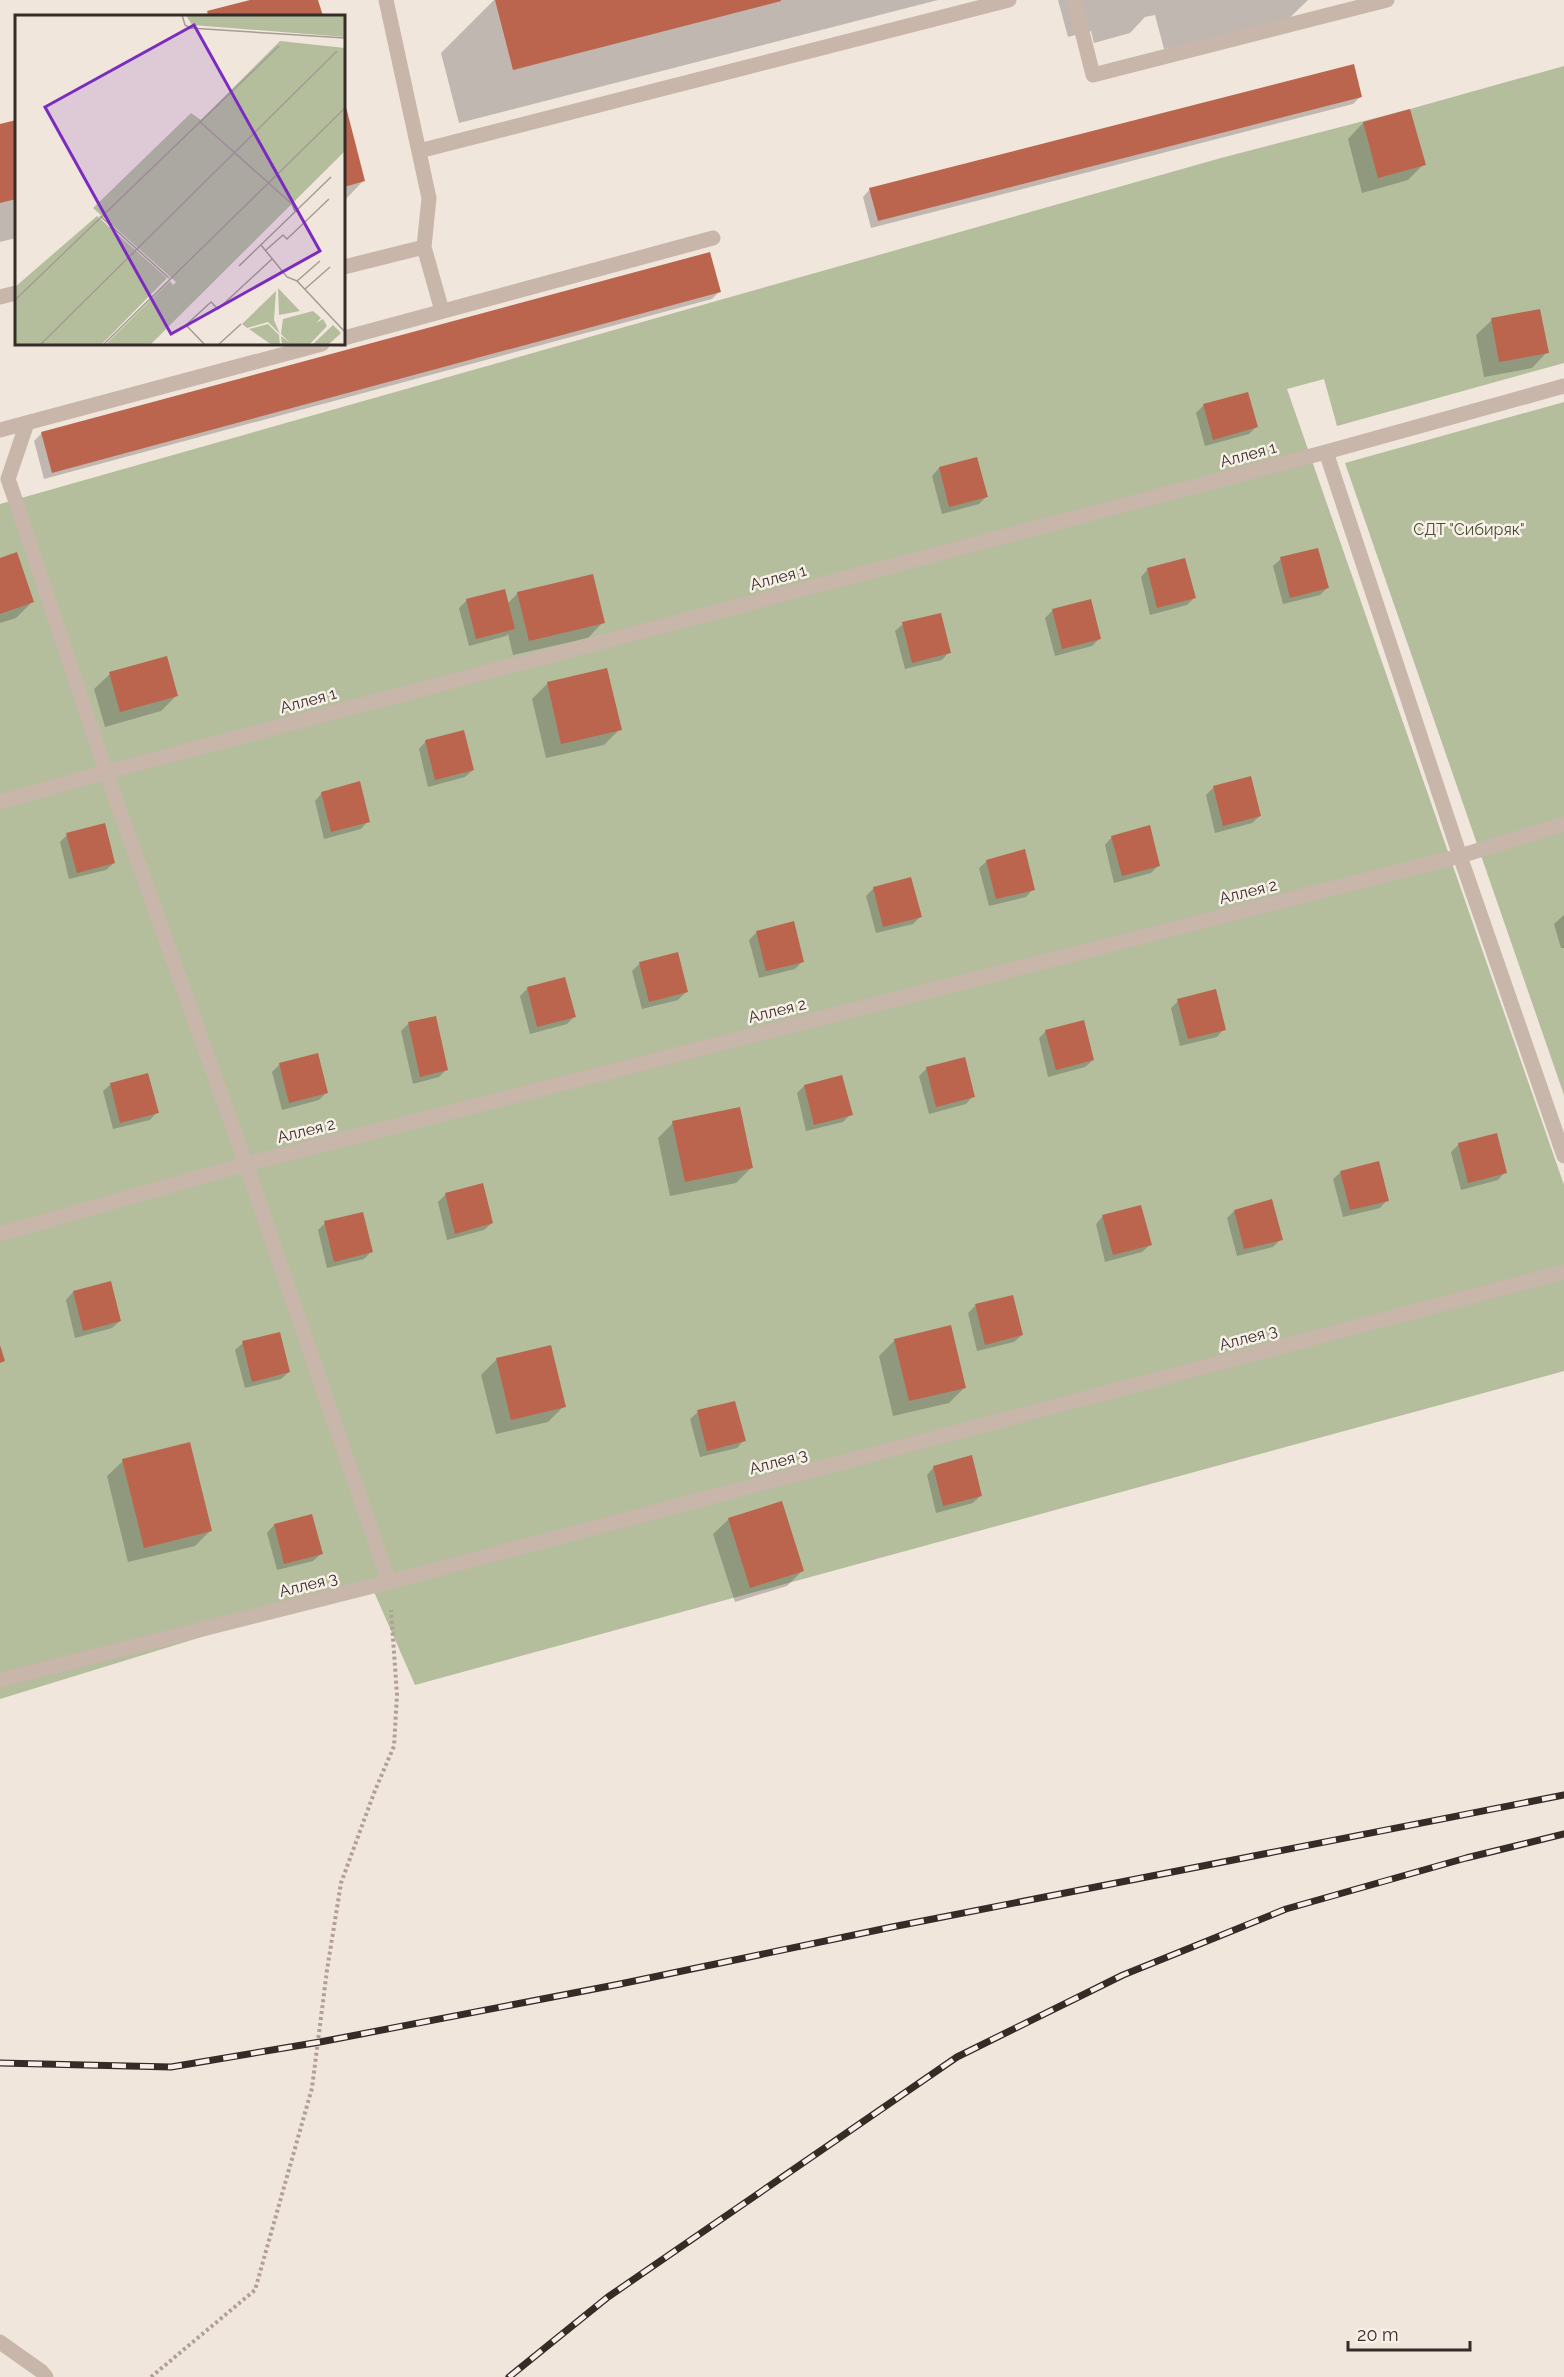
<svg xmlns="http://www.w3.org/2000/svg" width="1564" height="2377" font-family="Raleway,sans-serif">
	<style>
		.green { fill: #b4be9d }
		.shadow { fill: #0003 }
		.building { fill: #bc654e }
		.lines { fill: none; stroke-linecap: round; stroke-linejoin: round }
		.path { stroke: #b3a093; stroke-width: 4; stroke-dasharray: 3 3; stroke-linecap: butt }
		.minor { stroke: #c7b6a9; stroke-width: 15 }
		.rail-casing { stroke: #352c28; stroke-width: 7 }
		.rail { stroke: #f8f0e8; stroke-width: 4.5; stroke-dasharray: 14; stroke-linecap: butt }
		.labels { text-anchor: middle; stroke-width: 5; stroke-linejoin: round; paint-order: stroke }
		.street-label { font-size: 16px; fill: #352c28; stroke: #f8f0e8 }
		.park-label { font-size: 16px; fill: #45512e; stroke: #f8f0e8 }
		.inset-road { fill: none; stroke: #a59c94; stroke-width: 1.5 }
		.view { fill: #7b2cbf; fill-opacity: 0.15; stroke: #7b2cbf; stroke-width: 3 }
		.inset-edge { fill: none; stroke: #352c28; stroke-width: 3 }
	</style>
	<rect width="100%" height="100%" fill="#f0e6dc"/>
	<path class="green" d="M1564 66V363L1337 426 1324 379 1287 389 1564 1185V1371L415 1685 371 1585 0 1699V504L1221 158 1410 109Z
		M1564 402V1095L1345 463Z"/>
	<path class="shadow" d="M256 0H317L321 16H204L208 12Z
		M494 0H938L459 123 441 53Z
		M1058 0H1308L1276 31 1164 49 1155 15 1145 17 1130 33 1094 43 1091 31 1068 37Z
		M1360 97 1353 104 871 228 863 197 870 189Z
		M344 102 364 180 344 201Z
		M1409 111 1424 164 1408 180 1362 193 1348 139 1363 123Z
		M16 121V238L0 242V126Z
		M719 292 712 299 44 479 34 441 42 433Z
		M1492 320 1547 352 1532 368 1484 377 1476 335Z
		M1204 405 1256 427 1249 434 1205 446 1196 413Z
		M976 459 986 497 979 504 942 514 932 476 939 468Z
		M0 559 32 602 16 618 0 623Z
		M1281 559 1327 588 1320 595 1283 604 1273 566Z
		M1148 569 1194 598 1187 605 1150 615 1141 577Z
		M518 593 603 622 588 638 513 655 508 634 506 636 469 646 459 608 467 600 507 604Z
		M1053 610 1099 639 1092 646 1055 656 1045 618Z
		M903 624 949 652 942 660 905 669 895 631Z
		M110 674 176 696 161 711 105 727 94 689Z
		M548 683 620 729 604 745 546 758 532 699Z
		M426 741 473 770 465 777 428 787 419 749Z
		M1250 778 1260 816 1252 823 1215 833 1206 795 1213 788Z
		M322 793 368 821 361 829 324 839 315 801Z
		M67 835 114 863 106 870 69 879 60 842Z
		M1112 837 1159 865 1151 873 1114 883 1105 845Z
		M987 861 1033 889 1026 897 989 906 979 868Z
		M874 888 920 917 913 924 876 933 866 896Z
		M1564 915V948H1561L1554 924Z
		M757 932 803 961 795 969 759 978 749 940Z
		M639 964 686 992 678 1000 642 1009 632 971Z
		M528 988 574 1017 567 1024 530 1034 520 996Z
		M1178 1001 1224 1029 1217 1037 1180 1046 1171 1008Z
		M435 1018 446 1070 439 1077 413 1084 401 1031 408 1024Z
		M1046 1031 1093 1060 1085 1067 1048 1077 1039 1038Z
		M280 1064 326 1093 319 1100 282 1110 272 1072Z
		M927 1068 973 1096 966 1104 929 1114 919 1076Z
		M111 1084 157 1112 150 1120 113 1129 103 1091Z
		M804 1086 851 1114 843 1122 806 1131 797 1093Z
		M673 1123 752 1167 736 1183 670 1196 658 1138Z
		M1459 1144 1505 1172 1498 1180 1461 1190 1451 1152Z
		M1341 1172 1387 1200 1380 1208 1343 1217 1333 1179Z
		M482 1185 492 1223 484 1230 447 1240 438 1202 445 1195Z
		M1234 1211 1281 1239 1273 1247 1237 1256 1227 1218Z
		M1103 1216 1150 1245 1142 1252 1105 1262 1096 1224Z
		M325 1223 372 1251 364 1259 327 1268 318 1230Z
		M73 1292 120 1321 112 1328 75 1338 66 1300Z
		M1012 1297 1022 1335 1014 1342 977 1351 968 1313 975 1306Z
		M895 1340 964 1388 949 1403 893 1416 879 1356Z
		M243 1343 289 1372 281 1379 245 1388 235 1350Z
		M497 1359 564 1406 548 1422 496 1434 481 1375Z
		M698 1412 744 1440 737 1448 700 1457 690 1419Z
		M123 1461 211 1530 195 1546 128 1562 107 1476Z
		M934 1467 981 1495 973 1503 936 1513 927 1475Z
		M729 1519 803 1570 787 1586 735 1602 713 1534Z
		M274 1525 321 1554 313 1561 277 1570 267 1533Z"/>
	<path class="building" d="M250 0H318L323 16H209L207 11Z
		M495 0H781V1L513 70Z
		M1354 64 1362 97 878 221 869 188Z
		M344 99 365 181 344 187Z
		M1410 109 1426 165 1378 178 1363 122Z
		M16 120V199L0 203V124Z
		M710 252 721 292 52 473 41 432Z
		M1540 309 1549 353 1499 362 1491 318Z
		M1248 392 1258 427 1213 440 1203 404Z
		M977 457 988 497 949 507 939 467Z
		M1318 548 1329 588 1290 598 1280 557Z
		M17 552 34 602 0 614V558Z
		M1185 558 1196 598 1157 608 1147 568Z
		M593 574 605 623 529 641 517 592Z
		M505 589 515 629 476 639 466 599Z
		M1091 599 1101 639 1062 649 1052 609Z
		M941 613 951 653 912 663 902 622Z
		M167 656 178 696 120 712 109 672Z
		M607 668 622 730 561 744 547 682Z
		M464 730 474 770 435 780 425 740Z
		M1251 776 1261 816 1223 826 1213 786Z
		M360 781 370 822 331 832 321 792Z
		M105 823 115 863 77 873 66 833Z
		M1150 825 1160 866 1122 876 1111 836Z
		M1025 849 1035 890 996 899 986 860Z
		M911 877 922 917 883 927 873 887Z
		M794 921 804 962 766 971 756 931Z
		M678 952 688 992 649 1002 639 962Z
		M565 977 576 1017 537 1027 527 987Z
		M1216 989 1226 1030 1188 1039 1177 999Z
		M436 1016 448 1070 420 1077 408 1022Z
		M1084 1020 1094 1060 1056 1070 1045 1030Z
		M318 1053 328 1093 289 1103 279 1063Z
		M965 1057 975 1097 936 1107 926 1067Z
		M148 1073 159 1113 120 1123 110 1083Z
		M842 1075 853 1115 814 1125 804 1085Z
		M740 1107 753 1168 685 1182 672 1121Z
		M1497 1133 1507 1173 1468 1183 1458 1143Z
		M1379 1161 1389 1201 1350 1210 1340 1171Z
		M483 1183 493 1223 455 1234 445 1193Z
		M1272 1199 1283 1240 1244 1249 1234 1210Z
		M1141 1205 1152 1245 1113 1255 1102 1215Z
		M363 1212 373 1252 334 1262 324 1221Z
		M111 1281 121 1321 83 1331 73 1291Z
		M1013 1295 1023 1335 985 1345 975 1304Z
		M951 1325 966 1388 909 1401 894 1339Z
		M280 1332 290 1372 252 1382 242 1341Z
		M0 1345 5 1361 0 1363Z
		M551 1345 566 1407 511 1420 496 1358Z
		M735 1401 746 1441 707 1451 697 1410Z
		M190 1442 212 1531 144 1548 122 1459Z
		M972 1455 982 1496 943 1506 933 1466Z
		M782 1501 804 1571 750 1588 728 1518Z
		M312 1514 323 1554 284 1564 274 1524Z"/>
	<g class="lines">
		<path class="path" d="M151 2377 255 2290 312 2088 327 1970 341 1883 374 1793 394 1746 397 1695 391 1610"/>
		<path class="minor" d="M386 0 429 198 424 247 442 311
			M1074 0 1093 75 1387 0
			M419 151 1009 0
			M344 267 424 247
			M0 297 16 293
			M344 338 713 238
			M27 423 8 479 15 499 106 772 246 1164 389 1582
			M0 430 322 344
			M1326 452 1460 856 1564 1156
			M0 802 106 772 1326 452 1564 386
			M0 1234 246 1164 1460 856 1564 824
			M0 1680 389 1582 1564 1272
			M0 2342 41 2371 46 2377"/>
		<defs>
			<path id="rail" d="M0 2063 171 2067 320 2042 620 1984 892 1927 1564 1795
				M509 2377 608 2297 957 2057 1123 1975 1286 1909 1466 1858 1564 1834"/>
		</defs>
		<use href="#rail" class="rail-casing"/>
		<use href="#rail" class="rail"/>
	</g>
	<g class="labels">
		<g class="street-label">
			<text transform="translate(1248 454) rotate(-15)" y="6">Аллея 1</text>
			<text transform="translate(778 577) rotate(-15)" y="6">Аллея 1</text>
			<text transform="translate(308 700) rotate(-15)" y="6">Аллея 1</text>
			<text transform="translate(1248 891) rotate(-14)" y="6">Аллея 2</text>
			<text transform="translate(777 1010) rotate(-14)" y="6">Аллея 2</text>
			<text transform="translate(306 1130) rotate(-14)" y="6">Аллея 2</text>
			<text transform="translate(1248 1337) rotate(-15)" y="6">Аллея 3</text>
			<text transform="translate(778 1461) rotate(-15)" y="6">Аллея 3</text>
			<text transform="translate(308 1584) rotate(-14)" y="6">Аллея 3</text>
		</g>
		<g class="park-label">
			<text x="1469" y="535">СДТ "Сибиряк"</text>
		</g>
	</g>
	<g transform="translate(15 15)">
		<rect width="330" height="330" fill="#f0e6dc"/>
		<path d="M171 0H330V22L177 10ZM265 26 330 33V136L135 330H90L155 266 158 270 161 267 78 193 176 98 186 105ZM82 201 152 263 86 330H0V272ZM263 273 285 296 264 300ZM261 276 259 305 265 319 253 307 232 313 227 309ZM298 296 306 303 301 308 308 304 312 311 294 330H267L266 321 275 328 266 319 268 304ZM253 309 264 320 265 330H257L234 314ZM318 310 326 318 313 330H297Z" fill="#b4be9d"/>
		<path class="inset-road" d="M167 0 170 10 175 13 330 23M184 106 277 189 280 197M85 201 154 263M246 230 272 262 282 266 330 317M251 235 268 220 272 224 314 184M224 251 316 162M282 266 305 246M290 274 315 252M0 285 264 31M25 330 322 36M88 330 330 93M190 330 171 310 196 287 203 294 257 244M203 330 226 309"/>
		<path class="view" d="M179 10 305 236 156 319 30 92Z"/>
		<rect width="330" height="330" class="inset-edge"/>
	</g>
	<path d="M1348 2341v9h122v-9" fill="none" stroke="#352c28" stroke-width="3"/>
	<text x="1357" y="2341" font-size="18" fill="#352c28" stroke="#f8f0e8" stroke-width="4.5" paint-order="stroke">20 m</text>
</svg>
